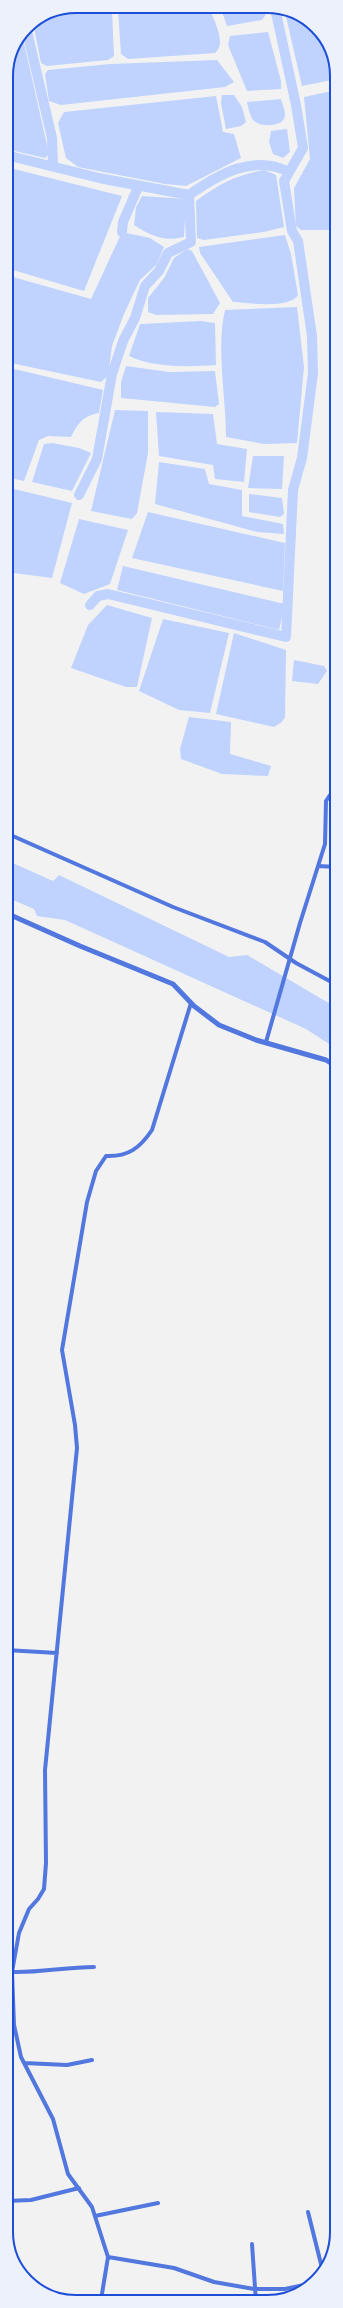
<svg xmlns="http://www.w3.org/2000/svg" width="343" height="2308" font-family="'Roboto Condensed',sans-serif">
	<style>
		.water { fill: #bfd3fe }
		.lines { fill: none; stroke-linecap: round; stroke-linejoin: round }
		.canal { stroke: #bfd3fe; stroke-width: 10 }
		.minor { stroke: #5277de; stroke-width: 4 }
		.tertiary { stroke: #5277de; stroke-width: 5 }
		.rim { fill: none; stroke: #1d4ed8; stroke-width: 2 }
	</style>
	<rect width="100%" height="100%" fill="#f2f2f2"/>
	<path class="water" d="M284 8 320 30 337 72V79L302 86Z
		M210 9C214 21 227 44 215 53L128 59 121 54 118 10Z
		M221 9H267L268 11 262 20 227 26Z
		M112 10 114 56 108 60 47 66 41 63 33 23 50 11Z
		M268 32 281 81V89L247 91 228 45 230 36Z
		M22 34 49 154 45 158 6 149V76L11 49Z
		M217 60 234 82 225 87 61 105 49 101 45 74 48 70 110 64Z
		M337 90V230H301L296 226 294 188 310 159 304 97Z
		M222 95H234L242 107 246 122 241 126 226 129 221 103Z
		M216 96 223 132 234 134 241 158 186 186 165 184 78 167 66 158 58 123 64 112Z
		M281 99C282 103 285 110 285 115 285 127 260 128 253 120 250 116 248 107 247 102Z
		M287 129 290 152 283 158 273 154 269 142 271 131Z
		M6 167 122 196 84 291 6 268Z
		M264 170 276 175 284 227 264 232 204 240 197 238 196 201C221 183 233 176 264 170Z
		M142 196 186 199 184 237C164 242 151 236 134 225L136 207Z
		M122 232 150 238 164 247 157 264 140 280 124 314 112 346 108 376 101 382 6 362V275L91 299Z
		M285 235 291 254 298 295C290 309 248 303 233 302L200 253 199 247Z
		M187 249 192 251 220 303 213 314 156 315 148 312V298L164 278 174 258Z
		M297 307 304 367 297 443 264 444 226 437C226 397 216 348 225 310Z
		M201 321 215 323 216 365C189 367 154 368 129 356L140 324Z
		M126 366 169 372 215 371 219 404 215 407 121 398V382Z
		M6 367 103 390 99 413C83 416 78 423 71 437L48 436 39 440 24 481 6 477Z
		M115 410 148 411V453L137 513 132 519 91 511Z
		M156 412 213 414 217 444 247 449 244 482 215 479 213 465 159 456Z
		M52 443 79 448 91 453 72 491 32 482 44 444Z
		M253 456H284L282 489 248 488Z
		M159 462 205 469 209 484 242 490V516L283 524 284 534 257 532 155 504Z
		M6 487 72 503 52 578 6 572Z
		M249 494 282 498 284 514 280 517 249 512Z
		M148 512 285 543 283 591 132 558Z
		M79 519 128 530 110 584 84 594 60 583Z
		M123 566 285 604 279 630 117 590Z
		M107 605 152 618 137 687H126L71 668 88 625Z
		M163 619 229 633 210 713 179 710 139 691Z
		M234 633 286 650 285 717 282 722 274 727 216 714Z
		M334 639H337V667H334L329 653Z
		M294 660 324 666 327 671 318 684 292 681Z
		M189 717 231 722 230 754 271 766 268 776 222 774 181 759 180 749Z
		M6 860 53 881 59 875 229 957 247 955 337 1008V1049L306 1029 65 920 37 916 34 909 6 897Z"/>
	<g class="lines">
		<path class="canal" d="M26 27 52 138 53 166
			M6 155 99 178 189 195 191 242 168 253 159 271 145 286 135 318 123 341 112 374 97 459 79 495
			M189 195C219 174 253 154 289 172
			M122 232 123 222 138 187
			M90 605 98 596 108 594 286 637 293 490 302 458 313 373 312 336 298 241 292 231 284 181 303 148 296 105 275 8"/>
		<path class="minor" d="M6 833 173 907 265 942 296 963 337 985
			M318 866 337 867
			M191 1003 152 1130C140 1148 128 1157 106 1156L96 1171 87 1202 62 1350 75 1425 77 1448 45 1770 46 1863 44 1889 38 1899 29 1909 19 1933 12 1972 14 2025 21 2057 53 2119 68 2174 92 2207 108 2257 174 2268 214 2282 254 2289H285L309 2284
			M266 1042 300 923 325 844 326 801 330 795 337 792
			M6 1650 57 1653
			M12 1972C39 1973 66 1967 94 1967
			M24 2063 67 2065 92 2060
			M6 2201 31 2200 79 2188
			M308 2212 323 2272
			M95 2216 158 2203
			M252 2244 256 2302
			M101 2300 108 2257"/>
		<path class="tertiary" d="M6 913 80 946 173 984 194 1006 219 1025 256 1040 326 1060 337 1067"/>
	</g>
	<path d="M0 0H343V2308H0ZM76 13H267A63 63 0 0 1 330 76V2232A63 63 0 0 1 267 2295H76A63 63 0 0 1 13 2232V76A63 63 0 0 1 76 13Z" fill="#edf1fc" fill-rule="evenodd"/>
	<path class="rim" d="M76 13H267A63 63 0 0 1 330 76V2232A63 63 0 0 1 267 2295H76A63 63 0 0 1 13 2232V76A63 63 0 0 1 76 13Z"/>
</svg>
